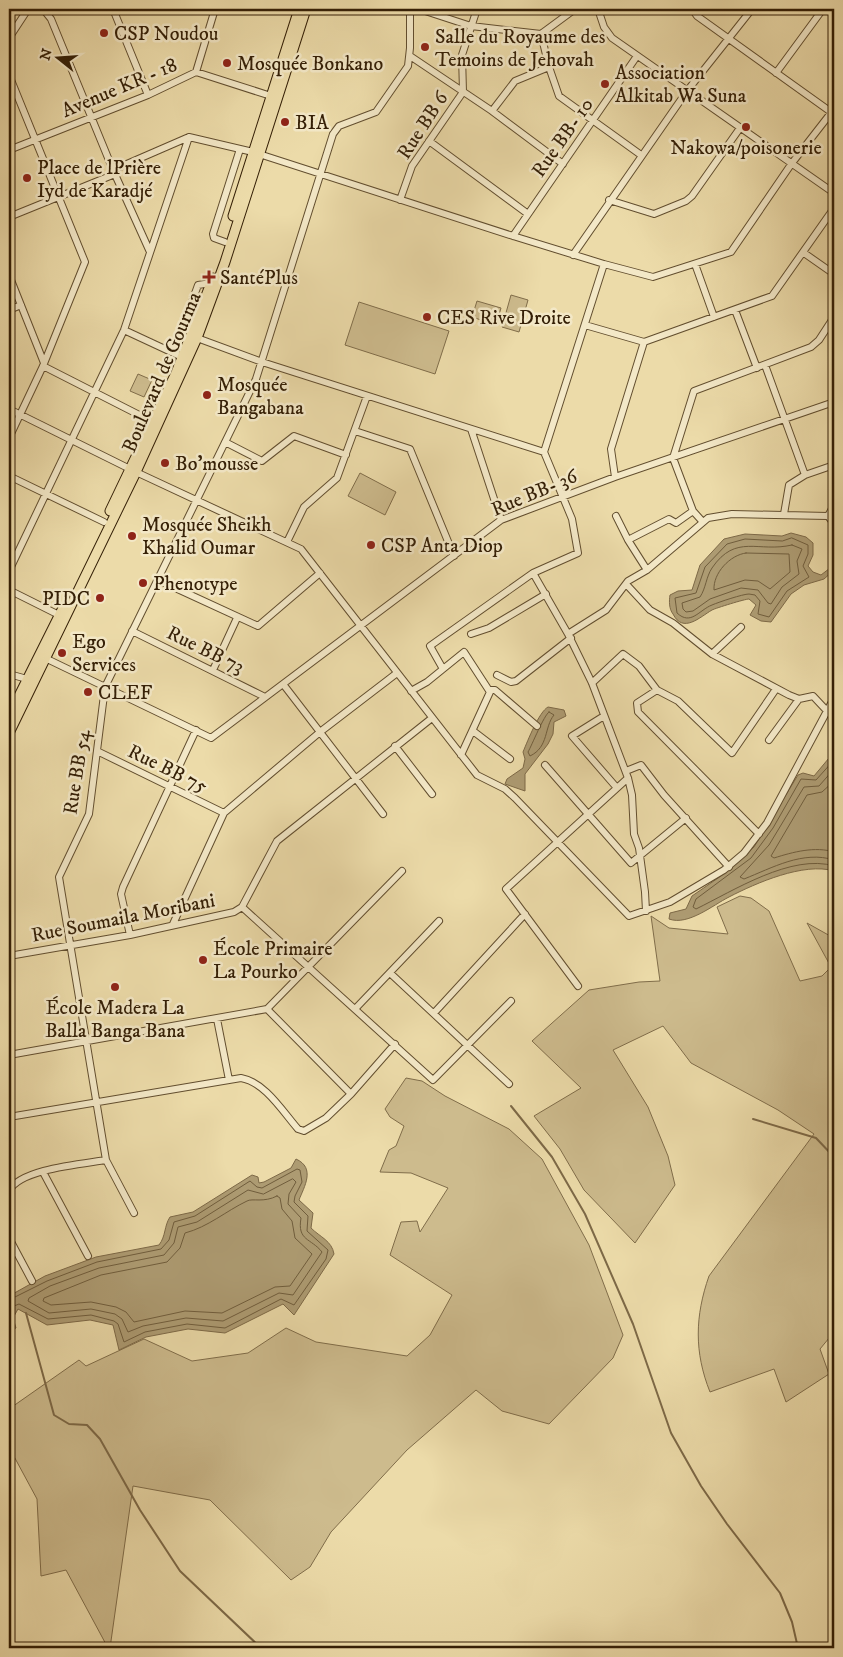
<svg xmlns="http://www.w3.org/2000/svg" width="843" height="1657" font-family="'IM FELL DW Pica',serif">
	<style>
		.green { fill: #cdbb8d; stroke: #806d4a }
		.water { fill: #ad9b72; stroke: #7d6947 }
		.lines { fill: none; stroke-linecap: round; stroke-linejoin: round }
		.shore { stroke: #705d3c; stroke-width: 1 }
		.stream { stroke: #7d6947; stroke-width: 2 }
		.minor-casing { stroke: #624e2f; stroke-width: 8 }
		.highway-casing { stroke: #341f06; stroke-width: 11 }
		.minor { stroke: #f3e8c7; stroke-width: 6 }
		.highway { stroke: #ecdba9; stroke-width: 9 }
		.poi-dot { fill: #8f2418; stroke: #f3e8c7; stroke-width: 2 }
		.labels { text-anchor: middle; stroke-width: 5; stroke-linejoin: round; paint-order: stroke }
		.poi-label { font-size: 20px; fill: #341f06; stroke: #f3e8c7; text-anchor: start }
		.street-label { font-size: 20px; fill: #341f06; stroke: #f3e8c7 }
	</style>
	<rect width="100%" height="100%" fill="#ecdba9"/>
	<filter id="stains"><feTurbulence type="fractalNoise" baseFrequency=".004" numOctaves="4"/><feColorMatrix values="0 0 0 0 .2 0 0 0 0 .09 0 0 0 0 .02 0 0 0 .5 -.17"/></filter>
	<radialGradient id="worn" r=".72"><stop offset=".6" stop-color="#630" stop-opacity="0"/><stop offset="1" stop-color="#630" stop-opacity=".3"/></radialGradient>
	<path class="green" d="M511 295 528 300 519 332 502 327Z
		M477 301 501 308 496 325 472 317Z
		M359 302 449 331 435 374 345 345Z
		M138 374 152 380 144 397 130 391Z
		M360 473 396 492 385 515 348 496Z
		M740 896 751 898 769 911 800 981 822 976 831 967 807 923 832 937 834 936V1332L820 1349 829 1374 786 1402 774 1369 710 1392C694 1352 695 1316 709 1276L814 1134 778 1110 691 1063 663 1026 613 1050 648 1107 668 1156 675 1185 635 1243 584 1190 560 1149 534 1116 581 1088 532 1041 589 990 639 982 660 981 651 916 669 928 728 934 717 907Z
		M406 1078 422 1081 445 1096 509 1129 542 1159 589 1245 623 1335 613 1358 549 1424 502 1411 476 1390 407 1450 331 1532 310 1567 291 1580 210 1500 133 1486 110 1648H108L66 1570 41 1576 37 1499 10 1449 9 1409 79 1360 86 1366 144 1339 192 1361 248 1353 286 1328 316 1342 407 1356 430 1335 452 1295 390 1255 401 1222 417 1221 420 1232 448 1188 411 1173 380 1172 389 1150 396 1146 404 1126 390 1117 385 1109Z"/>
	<path class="water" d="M791 533 806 537 813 543V555L808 566 813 572 821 575 834 565V570L824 579 804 585 791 594 771 622 761 621 750 615 756 605 749 599C745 599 716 608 712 610 700 617 683 634 673 614 669 609 669 601 670 595L678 591 692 590 700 565 724 539 745 534 782 536Z
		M548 707 564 710 566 716 554 722 553 734 548 744 525 774V791L505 784 507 779 523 768 525 759 523 752C528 740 539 712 548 707Z
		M834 752V871C804 862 756 883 729 897 713 905 688 926 669 919L670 913 686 909 692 896 721 876 754 847 798 775 803 773 814 776Z
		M296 1159C316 1168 304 1187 299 1200L313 1213 311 1228C320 1237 332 1241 334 1254L294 1315 283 1304 225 1333 188 1329 146 1337 119 1350 113 1325 90 1320 47 1325 18 1309 13 1318 16 1328 9 1331V1296L45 1276 96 1257 159 1245C166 1236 164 1226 170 1217L193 1212 252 1175 258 1177 259 1183 264 1182 291 1168Z"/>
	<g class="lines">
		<path class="shore" d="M792 538 808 545V554L803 566 809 577 787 591 769 617 758 614 760 601 755 595 749 594C743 594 719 602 712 605 699 610 691 626 677 613L675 598 696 593 705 567 727 544 745 539 782 541Z
			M792 545 802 549 797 561 799 574 782 587 771 604 768 603 758 590 741 588 710 599 693 611 686 612 683 609 682 603 700 597C706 588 706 577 712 568 736 533 758 553 792 545Z
			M746 553 789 554 790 572 770 589 758 581 745 580 714 590C713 573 730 555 746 553Z
			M549 712 554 715C544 727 549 747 530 756L528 752C532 745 544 715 549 712Z
			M834 760 816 780 801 779 773 828 751 858 696 899 693 907 696 909C733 891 792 853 834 866
			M834 769 819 786 804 787 769 845 740 877 744 879C772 868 803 850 834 860
			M834 781 822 792 807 795 771 856 774 858C793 852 815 846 834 852
			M293 1179 296 1182 289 1194 288 1204 301 1218C297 1241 311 1238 322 1252L293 1295 279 1293 223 1321 186 1318 143 1326 128 1332 122 1319 115 1314 91 1309 49 1313 28 1301 29 1298 50 1286 99 1268 164 1255 174 1243 178 1227 197 1222 248 1190 263 1194Z
			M277 1196 280 1198 282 1209 292 1221 295 1238 312 1254 290 1286 275 1287 222 1313 185 1311 134 1322 126 1312 116 1307 91 1302 51 1305 43 1301 44 1298 101 1275 167 1262 180 1248 185 1233C208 1227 226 1211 247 1201 252 1198 264 1203 277 1196Z
			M9 1300 47 1281 97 1262 161 1249 169 1240 174 1222 195 1216 250 1181 257 1187 262 1188 297 1169 300 1170 302 1182 295 1196 294 1202 308 1216 307 1231 328 1250 326 1259 294 1305 281 1299 225 1328 187 1324 145 1332 124 1342 118 1324 114 1321 91 1315 48 1319 19 1304 14 1306 9 1315"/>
		<path class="stream" d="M511 1106 552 1157 585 1214 633 1324 671 1433 701 1486 727 1524 780 1593 792 1622 798 1648
			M753 1119 816 1138 834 1157
			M26 1313 54 1415 69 1424 87 1425 100 1439 140 1510 180 1571 261 1648"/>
		<defs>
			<path id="minor" d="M43 9 51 19 113 170 150 252
				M113 9 148 95
				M419 9 471 26 541 34 575 9
				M598 9 604 27 612 38 834 193
				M692 9 697 16 831 112
				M541 34 549 67 559 96 641 155
				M9 38 28 9
				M410 56 492 111 563 164
				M196 72 215 9
				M776 73 823 9
				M9 75 85 262 43 366 9 438
				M492 111 515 81 549 67
				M429 141 528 214
				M9 150 148 95 196 72 271 96
				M259 154 513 236 604 264 653 277 731 252 792 163 834 109
				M113 170 189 137 253 152
				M400 200 412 166 463 92 462 55 477 9
				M609 200 654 214 686 201 692 196 740 128
				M9 217 115 174
				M513 236 637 56
				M225 242 214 238 213 234 240 149
				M804 253 834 274
				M573 255 687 91 752 9
				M695 264 714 317
				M9 275 44 363
				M9 310 21 305
				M735 310 757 368
				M184 324 198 285 211 283
				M585 325 644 342
				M124 330 182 357
				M197 338 262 362 544 452
				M765 365 805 475
				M43 366 153 422
				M9 409 130 469
				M471 429 501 520
				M355 431 410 449 454 556
				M225 442 262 461 294 436 346 455
				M136 472 301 549 477 775 505 789 515 798 629 916 670 902 724 870 744 853 767 823 834 698
				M9 476 104 522
				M615 477 611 449 644 342 772 296 834 208
				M693 511 673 458 694 391 811 347 819 340 834 317
				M784 514 789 485 805 475 834 465
				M616 516 628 540
				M828 516 834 524
				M287 542 304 507 337 478 367 396
				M647 570 628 540 669 519 676 523 693 511 702 521
				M9 571 124 330 189 137
				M533 573 568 634 592 683 628 778 632 795 634 834 639 848 645 892 646 911
				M158 580 258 626 320 573
				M626 584 650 610 673 623 712 654 789 695 799 699 813 696 828 712
				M9 590 59 615
				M132 631 265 697
				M471 634 489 628 546 594
				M568 634 606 610 628 581 647 570 708 518 732 514 828 516 834 505
				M712 654 741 627
				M45 658 211 738 501 520 615 477 834 402
				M443 669 430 646 533 573 578 553 572 519 544 452 604 264
				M213 670 237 618
				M9 674 27 679
				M497 675 511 682 516 681 571 638
				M592 683 623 654 639 666 657 690 678 701 732 753 776 689
				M283 684 383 814
				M490 690H495L537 726
				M657 690 637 703 638 712 759 834
				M411 691 427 682 464 652 490 692 461 755
				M604 716 572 736 617 788
				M473 731 510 759
				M769 740 799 699
				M395 746 432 794
				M97 751 224 813
				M545 765 631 863 686 818
				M626 771 641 765 664 795 729 867
				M242 907 433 1080 511 1001
				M242 907 277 841 432 718
				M173 924 224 813 320 732 397 673
				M130 935 121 894 123 887 196 730
				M9 956 130 935 234 912 242 907
				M390 973 509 1084
				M578 986 506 889 628 778
				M267 1009 351 1094 395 1044
				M355 1009 439 921
				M434 1013 525 914
				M217 1019 229 1080
				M9 1055 267 1009 402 871
				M9 1117 241 1078C265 1082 283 1112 298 1129L304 1131 326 1118 351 1094
				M43 1172 88 1256
				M9 1191C20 1169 82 1164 106 1160
				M134 1213 106 1160 59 877 89 814 105 687 256 379 333 134 339 126 376 112 408 66 410 48V9
				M9 1238 32 1281"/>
			<path id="highway" d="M233 216 299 9
				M110 511 176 373 213 278
				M9 716 63 608
				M9 733 136 472 197 338 225 262 306 9"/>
		</defs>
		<use href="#minor" class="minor-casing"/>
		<use href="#highway" class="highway-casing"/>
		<use href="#minor" class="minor"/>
		<use href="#highway" class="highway"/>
	</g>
	<g class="poi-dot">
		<circle cx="104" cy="33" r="5"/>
		<circle cx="425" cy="47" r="5"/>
		<circle cx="227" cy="63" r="5"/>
		<circle cx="605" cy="84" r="5"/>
		<circle cx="285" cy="122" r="5"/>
		<circle cx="746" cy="127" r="5"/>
		<circle cx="27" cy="178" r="5"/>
		<path d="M206.5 269.5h5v5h5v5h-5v5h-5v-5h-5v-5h5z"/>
		<circle cx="427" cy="317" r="5"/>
		<circle cx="207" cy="395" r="5"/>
		<circle cx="165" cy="463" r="5"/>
		<circle cx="132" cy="536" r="5"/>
		<circle cx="371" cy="545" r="5"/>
		<circle cx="143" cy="583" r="5"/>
		<circle cx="100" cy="598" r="5"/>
		<circle cx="62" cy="653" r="5"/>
		<circle cx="88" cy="692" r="5"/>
		<circle cx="203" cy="960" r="5"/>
		<circle cx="115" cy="987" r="5"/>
	</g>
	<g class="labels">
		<g class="poi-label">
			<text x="114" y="40">CSP Noudou</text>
			<text x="435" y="43">Salle du Royaume des<tspan x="435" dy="23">Temoins de Jehovah</tspan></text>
			<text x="237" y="70">Mosquée Bonkano</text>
			<text x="615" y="79">Association<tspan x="615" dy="23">Alkitab Wa Suna</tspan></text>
			<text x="295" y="129">BIA</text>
			<text x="746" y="154" text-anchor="middle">Nakowa/poisonerie</text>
			<text x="37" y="174">Place de lPrière<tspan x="37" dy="23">Iyd de Karadjé</tspan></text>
			<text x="220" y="284">SantéPlus</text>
			<text x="437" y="324">CES Rive Droite</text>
			<text x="217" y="391">Mosquée<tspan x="217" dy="23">Bangabana</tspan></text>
			<text x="175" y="470">Bo'mousse</text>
			<text x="142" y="531">Mosquée Sheikh<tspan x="142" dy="23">Khalid Oumar</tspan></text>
			<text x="381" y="552">CSP Anta Diop</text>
			<text x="153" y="590">Phenotype</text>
			<text x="90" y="605" text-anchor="end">PIDC</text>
			<text x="72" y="648">Ego<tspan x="72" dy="23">Services</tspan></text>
			<text x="98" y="699">CLEF</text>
			<text x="213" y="955">École Primaire<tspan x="213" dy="23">La Pourko</tspan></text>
			<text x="115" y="1014" text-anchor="middle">École Madera La<tspan x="115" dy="23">Balla Banga Bana</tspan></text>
		</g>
		<g class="street-label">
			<text transform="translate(119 87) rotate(-23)" y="7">Avenue KR - 18</text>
			<text transform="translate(422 125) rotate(-57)" y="7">Rue BB 6</text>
			<text transform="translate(562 137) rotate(-55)" y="7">Rue BB- 10</text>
			<text transform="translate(161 372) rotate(-67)" y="7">Boulevard de Gourma</text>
			<text transform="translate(534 492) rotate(-23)" y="7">Rue BB- 36</text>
			<text transform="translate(206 649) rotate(26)" y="7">Rue BB 73</text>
			<text transform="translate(168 768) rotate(26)" y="7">Rue BB 75</text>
			<text transform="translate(76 772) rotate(-81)" y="7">Rue BB 54</text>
			<text transform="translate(123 917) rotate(-11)" y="7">Rue Soumaila Moribani</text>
		</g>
	</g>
	<rect width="843" height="1657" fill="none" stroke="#ecdba9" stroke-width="30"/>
	<rect x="10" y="10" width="823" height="1637" fill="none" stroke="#341f06" stroke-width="2.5"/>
	<rect x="15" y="15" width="813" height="1627" fill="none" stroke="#341f06"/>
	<g transform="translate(58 58) rotate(287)" stroke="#f3e8c7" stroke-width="4" paint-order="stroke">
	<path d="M0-4L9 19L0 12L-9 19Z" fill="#341f06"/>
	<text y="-8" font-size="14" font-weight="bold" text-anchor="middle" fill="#341f06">N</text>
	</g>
	<rect width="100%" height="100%" filter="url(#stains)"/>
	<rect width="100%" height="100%" fill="url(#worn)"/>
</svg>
